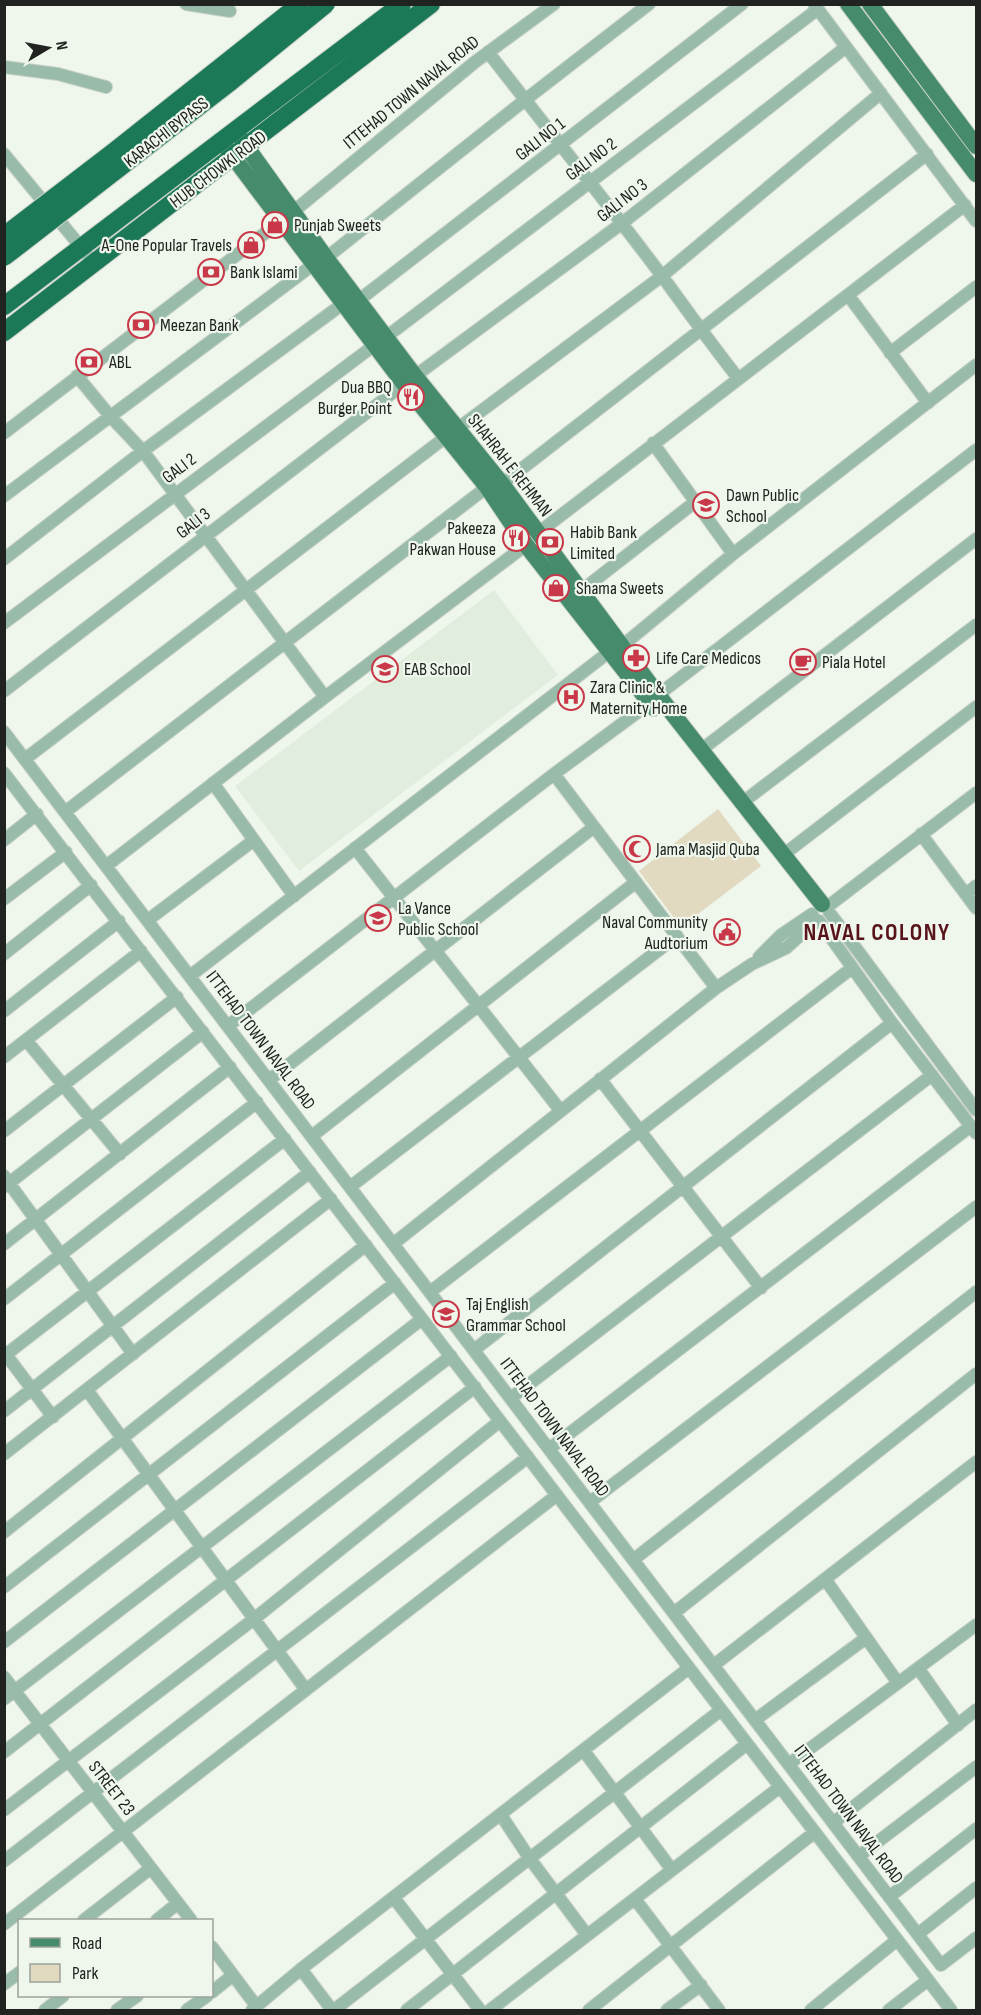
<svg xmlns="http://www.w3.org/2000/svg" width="981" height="2015" font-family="'Sofia Sans Condensed',sans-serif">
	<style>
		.built { fill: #e1eede }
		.green { fill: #e1d9c0 }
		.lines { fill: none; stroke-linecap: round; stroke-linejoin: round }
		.minor-casing { stroke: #cad1c8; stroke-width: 14 }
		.major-casing { stroke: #cad1c8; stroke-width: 18 }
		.highway-casing { stroke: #cad1c8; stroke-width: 20 }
		.minor { stroke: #99bcaa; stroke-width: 12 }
		.major { stroke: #458b6c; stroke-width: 16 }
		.highway { stroke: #1b7957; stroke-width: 18 }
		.highway-bridge-casing { stroke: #cad1c8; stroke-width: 20; stroke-linecap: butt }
		.highway-bridge { stroke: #1b7957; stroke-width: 18 }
		.labels { text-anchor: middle; stroke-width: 4.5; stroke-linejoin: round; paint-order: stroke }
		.street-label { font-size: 18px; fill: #20231f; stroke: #eff7ed }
		.poi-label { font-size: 18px; fill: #20231f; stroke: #eff7ed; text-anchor: start }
		.district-label { font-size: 24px; font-weight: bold; letter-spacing: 1.5px; fill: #58131b; stroke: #eff7ed }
	</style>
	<rect width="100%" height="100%" fill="#eff7ed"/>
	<path class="built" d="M494 590 558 675 299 871 235 786Z"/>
	<path class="green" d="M718 809 761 866 681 927 639 871Z"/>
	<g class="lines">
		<defs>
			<path id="minor" d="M186 4 230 11
				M814 4 976 221
				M488 52C546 127 605 200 662 276 687 310 711 344 738 378
				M4 67 58 74 106 87
				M4 154 95 264
				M326 258 525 100 649 4
				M848 295 928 403
				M359 300 742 4
				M386 337 818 9
				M890 353 976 287
				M77 376 110 416 143 451 325 697
				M415 376 621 224 846 47
				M457 429 662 276 881 93
				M4 433 294 211 475 62 554 4
				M653 443 733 554
				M502 484 927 154
				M4 496 314 264
				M538 533 965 205
				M4 559 143 451 344 303
				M581 591 695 502
				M4 623 376 344
				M622 646 733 554 976 365
				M4 691 404 384
				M658 695 976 450
				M4 732 941 1965 976 1938
				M701 750 976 539
				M25 759 447 436
				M4 773 951 2010
				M554 774 716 988
				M213 783 294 896
				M743 802 976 625
				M65 812 487 487
				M921 834 976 908
				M4 840 37 814
				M355 848 560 1110
				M783 855 976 707
				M106 866 325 697 526 545
				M966 894 976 886
				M4 899 66 852
				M827 907 976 793
				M829 912 976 1110
				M148 920 254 840
				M819 921 892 1023 976 1133
				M4 954 91 885
				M759 957 781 935 812 914
				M190 976 609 652
				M4 1011 119 921
				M228 1026 554 774 650 703
				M26 1040 120 1154
				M4 1057 141 951
				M600 1079 761 1288
				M269 1080 594 827
				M4 1131 177 997
				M312 1136 636 882
				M4 1176 133 1354
				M4 1187 203 1032
				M350 1187 677 936
				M4 1244 230 1067
				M393 1244 716 988 752 964 786 948 817 920
				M430 1292 852 968
				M4 1299 257 1102
				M474 1350 892 1023
				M4 1352 53 1417
				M4 1356 285 1139
				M87 1390 306 1690
				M511 1398 932 1075
				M4 1411 310 1172
				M549 1449 971 1126
				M4 1454 331 1199
				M590 1502 976 1207
				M4 1532 366 1245
				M633 1560 976 1292
				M825 1579 898 1683
				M4 1587 395 1283
				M674 1613 976 1374
				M4 1642 422 1319
				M714 1665 976 1462
				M918 1668 958 1725
				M4 1677 191 1920
				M4 1699 451 1356
				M755 1720 866 1638
				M584 1751 672 1870
				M4 1752 475 1387
				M789 1764 976 1625
				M4 1810 254 1619 500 1421
				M501 1815 530 1859 587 1935
				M833 1823 976 1710
				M859 1856 976 1767
				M4 1861 528 1457
				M889 1897 976 1829
				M394 1898 480 2010
				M635 1899 719 2010
				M84 1920 151 1868
				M157 1920 178 1903
				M4 1924 557 1495
				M918 1934 976 1888
				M212 1947 257 2007
				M301 1969 332 2010
				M4 1984 20 1972
				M212 1992 233 1975
				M45 2010 63 1996
				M117 2010 137 1996
				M187 2010 207 1996
				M252 2010 301 1969 689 1668
				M334 2010 721 1710
				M407 2010 747 1744
				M490 2010 780 1787
				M589 2010 815 1832
				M667 2010 701 1985
				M811 2010 897 1940
				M889 2010 928 1980"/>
			<path id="major" d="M848 4 976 174
				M870 4 976 146
				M238 135 326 258 415 376 502 484 658 695 822 904
				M222 142 404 384 487 487 526 545 654 708"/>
			<path id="highway" d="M4 306 402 4
				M4 332 431 4"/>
		</defs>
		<use href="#minor" class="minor-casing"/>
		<use href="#major" class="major-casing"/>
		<use href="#highway" class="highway-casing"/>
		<use href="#minor" class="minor"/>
		<use href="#major" class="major"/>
		<use href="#highway" class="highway"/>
		<defs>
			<path id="highway-bridge" d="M4 236 115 151 300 4
				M4 257 229 83 326 4"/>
		</defs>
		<use href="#highway-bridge" class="highway-bridge-casing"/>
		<use href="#highway-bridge" class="highway-bridge"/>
	</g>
	<defs>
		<symbol id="shop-ring" viewBox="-11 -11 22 22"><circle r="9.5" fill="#eff7ed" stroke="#c83848" stroke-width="1.5"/><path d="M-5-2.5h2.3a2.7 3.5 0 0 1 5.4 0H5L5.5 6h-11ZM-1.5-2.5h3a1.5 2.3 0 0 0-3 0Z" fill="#c83848"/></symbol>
		<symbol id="bank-ring" viewBox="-11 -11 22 22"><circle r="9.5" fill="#eff7ed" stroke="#c83848" stroke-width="1.5"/><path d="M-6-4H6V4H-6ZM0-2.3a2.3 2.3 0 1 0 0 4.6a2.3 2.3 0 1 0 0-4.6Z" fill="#c83848"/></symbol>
		<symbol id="restaurant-ring" viewBox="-11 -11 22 22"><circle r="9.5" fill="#eff7ed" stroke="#c83848" stroke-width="1.5"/><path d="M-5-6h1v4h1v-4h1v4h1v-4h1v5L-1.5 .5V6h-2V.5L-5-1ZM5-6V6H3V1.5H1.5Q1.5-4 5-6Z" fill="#c83848"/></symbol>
		<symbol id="school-ring" viewBox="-11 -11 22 22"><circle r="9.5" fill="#eff7ed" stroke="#c83848" stroke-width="1.5"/><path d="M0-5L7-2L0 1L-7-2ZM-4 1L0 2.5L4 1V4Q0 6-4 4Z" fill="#c83848"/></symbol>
		<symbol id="pharmacy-ring" viewBox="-11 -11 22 22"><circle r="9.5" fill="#eff7ed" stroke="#c83848" stroke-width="1.5"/><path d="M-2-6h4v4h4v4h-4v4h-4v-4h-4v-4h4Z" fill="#c83848"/></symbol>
		<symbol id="cafe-ring" viewBox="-11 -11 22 22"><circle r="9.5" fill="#eff7ed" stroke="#c83848" stroke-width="1.5"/><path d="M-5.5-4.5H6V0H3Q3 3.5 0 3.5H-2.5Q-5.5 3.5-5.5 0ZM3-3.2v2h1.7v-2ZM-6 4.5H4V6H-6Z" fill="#c83848"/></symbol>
		<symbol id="hospital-ring" viewBox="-11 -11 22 22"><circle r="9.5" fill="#eff7ed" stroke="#c83848" stroke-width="1.5"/><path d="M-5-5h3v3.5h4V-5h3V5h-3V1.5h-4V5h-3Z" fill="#c83848"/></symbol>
		<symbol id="mosque-ring" viewBox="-11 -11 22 22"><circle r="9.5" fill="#eff7ed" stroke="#c83848" stroke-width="1.5"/><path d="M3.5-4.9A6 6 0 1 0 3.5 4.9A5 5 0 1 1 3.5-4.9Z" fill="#c83848"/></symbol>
		<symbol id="civic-ring" viewBox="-11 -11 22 22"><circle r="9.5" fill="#eff7ed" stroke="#c83848" stroke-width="1.5"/><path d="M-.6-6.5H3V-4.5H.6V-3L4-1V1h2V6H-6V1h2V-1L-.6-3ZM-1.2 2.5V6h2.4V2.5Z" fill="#c83848"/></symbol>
	</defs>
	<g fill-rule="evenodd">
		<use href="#shop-ring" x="260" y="210" width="30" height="30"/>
		<use href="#shop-ring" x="236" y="230" width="30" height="30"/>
		<use href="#bank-ring" x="196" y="257" width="30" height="30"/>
		<use href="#bank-ring" x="126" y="310" width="30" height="30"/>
		<use href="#bank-ring" x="74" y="347" width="30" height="30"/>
		<use href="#restaurant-ring" x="396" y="382" width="30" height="30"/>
		<use href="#school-ring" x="691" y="490" width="30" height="30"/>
		<use href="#restaurant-ring" x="501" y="523" width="30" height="30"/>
		<use href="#bank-ring" x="535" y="527" width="30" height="30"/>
		<use href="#shop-ring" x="541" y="573" width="30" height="30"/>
		<use href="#pharmacy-ring" x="621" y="643" width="30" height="30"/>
		<use href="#cafe-ring" x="788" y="647" width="30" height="30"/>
		<use href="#school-ring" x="370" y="654" width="30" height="30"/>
		<use href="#hospital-ring" x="556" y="682" width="30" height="30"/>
		<use href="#mosque-ring" x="622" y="834" width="30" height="30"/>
		<use href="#school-ring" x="363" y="903" width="30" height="30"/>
		<use href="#civic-ring" x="712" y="917" width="30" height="30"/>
		<use href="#school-ring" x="431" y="1299" width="30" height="30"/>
	</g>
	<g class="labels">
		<g class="street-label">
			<text transform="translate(411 92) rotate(-39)" y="6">ITTEHAD TOWN NAVAL ROAD</text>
			<text transform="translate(166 132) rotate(-38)" y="6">KARACHI BYPASS</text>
			<text transform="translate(540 139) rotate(-38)" y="6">GALI NO 1</text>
			<text transform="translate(591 159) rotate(-37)" y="6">GALI NO 2</text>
			<text transform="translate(218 169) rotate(-37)" y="6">HUB CHOWKI ROAD</text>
			<text transform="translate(622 200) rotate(-38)" y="6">GALI NO 3</text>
			<text transform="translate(510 465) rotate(52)" y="6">SHAHRAH E REHMAN</text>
			<text transform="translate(179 468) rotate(-37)" y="6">GALI 2</text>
			<text transform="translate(193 523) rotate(-38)" y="6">GALI 3</text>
			<text transform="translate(261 1040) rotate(53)" y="6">ITTEHAD TOWN NAVAL ROAD</text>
			<text transform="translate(555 1427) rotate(53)" y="6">ITTEHAD TOWN NAVAL ROAD</text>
			<text transform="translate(112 1788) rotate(52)" y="6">STREET 23</text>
			<text transform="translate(849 1814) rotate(53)" y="6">ITTEHAD TOWN NAVAL ROAD</text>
		</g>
		<g class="poi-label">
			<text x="294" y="231">Punjab Sweets</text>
			<text x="232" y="251" text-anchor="end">A-One Popular Travels</text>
			<text x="230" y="278">Bank Islami</text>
			<text x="160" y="331">Meezan Bank</text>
			<text x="109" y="368">ABL</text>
			<text x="392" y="393" text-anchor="end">Dua BBQ<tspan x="392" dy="21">Burger Point</tspan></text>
			<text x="726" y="501">Dawn Public<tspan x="726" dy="21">School</tspan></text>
			<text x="496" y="534" text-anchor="end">Pakeeza<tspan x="496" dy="21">Pakwan House</tspan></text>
			<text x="570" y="538">Habib Bank<tspan x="570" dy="21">Limited</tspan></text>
			<text x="576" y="594">Shama Sweets</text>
			<text x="656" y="664">Life Care Medicos</text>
			<text x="822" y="668">Piala Hotel</text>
			<text x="404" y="675">EAB School</text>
			<text x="590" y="693">Zara Clinic &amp;<tspan x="590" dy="21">Maternity Home</tspan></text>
			<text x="656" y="855">Jama Masjid Quba</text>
			<text x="398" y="914">La Vance<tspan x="398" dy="21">Public School</tspan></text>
			<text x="708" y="928" text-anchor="end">Naval Community<tspan x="708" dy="21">Audtorium</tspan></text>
			<text x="466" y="1310">Taj English<tspan x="466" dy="21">Grammar School</tspan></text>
		</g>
		<g class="district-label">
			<text x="877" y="940">NAVAL COLONY</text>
		</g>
	</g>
	<rect width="981" height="2015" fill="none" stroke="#20231f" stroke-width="12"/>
	<rect x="18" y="1919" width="195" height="78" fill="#eff7ed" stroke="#9ca29b" stroke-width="1.5"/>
	<rect x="30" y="1938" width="30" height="9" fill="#458b6c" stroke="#9ca29b" stroke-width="1.5"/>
	<text x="72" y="1949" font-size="18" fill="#20231f">Road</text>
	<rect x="30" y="1964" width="30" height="18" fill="#e1d9c0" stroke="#9ca29b" stroke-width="1.5"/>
	<text x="72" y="1979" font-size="18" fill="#20231f">Park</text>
	<g transform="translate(48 48) rotate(80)" stroke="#eff7ed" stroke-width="4.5" paint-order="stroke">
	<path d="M0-4.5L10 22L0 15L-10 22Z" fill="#20231f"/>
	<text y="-9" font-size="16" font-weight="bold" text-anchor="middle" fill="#20231f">N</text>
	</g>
</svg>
